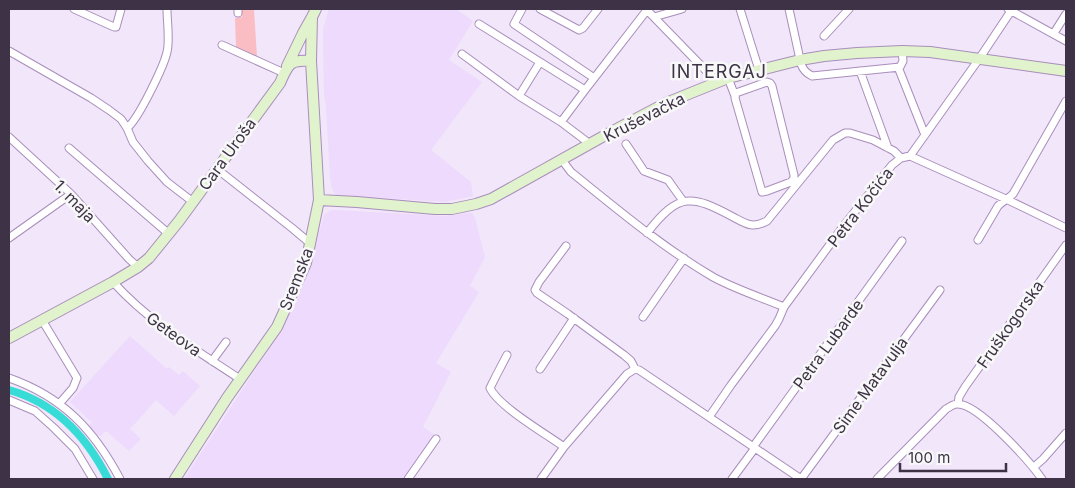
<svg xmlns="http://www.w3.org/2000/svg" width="1075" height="488" font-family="Inter,sans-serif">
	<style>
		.built { fill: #eddafc }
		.green { fill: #f9bdc3 }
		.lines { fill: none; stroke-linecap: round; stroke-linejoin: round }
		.canal { stroke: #37dcd6; stroke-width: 8 }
		.street-casing { stroke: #a98ebb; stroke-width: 9 }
		.secondary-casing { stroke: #a98ebb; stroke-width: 12 }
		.street { stroke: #fff; stroke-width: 7 }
		.secondary { stroke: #e0f3cc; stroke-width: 10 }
		.labels { text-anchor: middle; stroke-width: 5; stroke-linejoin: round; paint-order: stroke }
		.street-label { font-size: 16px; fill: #3e3346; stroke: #f8f8f8 }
		.neighbourhood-label { font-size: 18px; letter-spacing: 1px; fill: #3e3346; stroke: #f8f8f8 }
	</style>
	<rect width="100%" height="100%" fill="#f1e6fa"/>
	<path class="built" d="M329 9H456L473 21 449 60 482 82 431 150 471 182 473 196 446 202 336 195 332 189 330 178 326 106 324 95 323 29Z
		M331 210H337L444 216 468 213H472L475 218 485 257 470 286 479 292 436 363 451 372 423 427 435 435 405 479H184L276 338 299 295 312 257 324 215Z
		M130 336 167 369 169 367 179 375 183 371 200 386 174 416 156 400 130 429 141 439 129 451 106 431 101 436 97 435 89 426 92 422 70 402Z"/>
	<path class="green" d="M242 10H254L257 57 236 47 235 18 242 17Z"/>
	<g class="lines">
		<path class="canal" d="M9 390C55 403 87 437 108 479"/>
		<defs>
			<path id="street" d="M74 9 114 27H116L121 9
				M238 9V13
				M522 9 514 24 594 78
				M540 9 579 30 583 28 598 9
				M646 9 717 82
				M740 9 759 70
				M789 9 801 64C803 70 806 73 812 76L900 67 903 61 902 51
				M1008 9 1066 41
				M654 17 682 9
				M479 24 585 90
				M1054 33 1066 14
				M824 36 849 9
				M222 45 284 73
				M9 51 91 98 109 110 121 119 127 128 133 142 148 161 167 182 193 202
				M462 54 519 96 561 122
				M898 67 925 135
				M860 71 888 148
				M728 78 735 96
				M767 82 770 83 772 86 794 175V178L791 182 767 191 762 192 735 98 736 93Z
				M519 96 540 62
				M127 128C138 120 164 66 167 52 170 40 167 22 167 9
				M9 137 71 194 129 259 138 267
				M590 144 561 122 585 90 647 10
				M626 144 644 171 668 180 683 201
				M69 148 169 234
				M910 156 979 59 1011 11
				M562 160 571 172C617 209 662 247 713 277 735 289 760 297 784 307
				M217 169 292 228 311 244
				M647 233C679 192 691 194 735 218 748 225 753 228 767 221L833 140 845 133H850L873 140 894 151 901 158
				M9 238 71 194
				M978 240 998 206C1003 201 1008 199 1013 194L1066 101
				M566 246 539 282 535 290 537 293 568 314 624 355 631 361 635 369 639 370 801 479
				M113 282C149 322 196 350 240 379
				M643 317 684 258
				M42 320 77 378 73 388 59 404
				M507 355 497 374 490 388C498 406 546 434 564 447
				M212 361 226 342
				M540 369 574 318
				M9 378C63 397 94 430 120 479
				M9 400 35 411 54 428 75 449 93 479
				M958 404 959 397 965 387 1066 245
				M709 417 731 385 775 326 779 319 784 307 845 224 892 165 901 158 910 156 1008 200 1066 228
				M753 447 902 241
				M1034 467 1043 459 1066 433
				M408 479 436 439
				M541 479 564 447 627 374 635 369
				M732 479 755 448
				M801 479 940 290
				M877 479 946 409C950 407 953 404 957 404 978 403 1030 462 1042 479"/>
			<path id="secondary" d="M287 66 303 33 312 17 316 9
				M319 200 357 202 435 209H452L476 204 491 199 611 132 666 103 728 78 800 60 824 56 857 53 902 51 930 52 1066 71
				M9 338 113 282 138 267 149 258 179 221 280 83C288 65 289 59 311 61
				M175 479 227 398 277 327 306 263 319 200 311 61 312 17"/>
		</defs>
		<use href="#street" class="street-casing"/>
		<use href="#secondary" class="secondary-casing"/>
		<use href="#street" class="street"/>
		<use href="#secondary" class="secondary"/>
	</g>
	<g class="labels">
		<g class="street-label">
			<text transform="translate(644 117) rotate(-27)" y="6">Kruševačka</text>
			<text transform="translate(227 154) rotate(-54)" y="6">Cara Uroša</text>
			<text transform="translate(75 201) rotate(46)" y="6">1. maja</text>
			<text transform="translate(860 207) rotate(-52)" y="6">Petra Kočića</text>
			<text transform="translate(296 279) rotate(-69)" y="6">Sremska</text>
			<text transform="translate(1010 324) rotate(-55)" y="6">Fruškogorska</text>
			<text transform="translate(174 334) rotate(36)" y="6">Geteova</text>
			<text transform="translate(828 344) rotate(-54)" y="6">Petra Lubarde</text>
			<text transform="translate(870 385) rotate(-54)" y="6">Sime Matavulja</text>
		</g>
		<g class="neighbourhood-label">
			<text x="719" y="78">INTERGAJ</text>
		</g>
	</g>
	<rect width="1075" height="488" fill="none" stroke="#3e3346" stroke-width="20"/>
	<path d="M900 463v8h106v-8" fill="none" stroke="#3e3346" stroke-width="2.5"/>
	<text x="908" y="463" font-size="15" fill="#3e3346" stroke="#f8f8f8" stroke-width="4" paint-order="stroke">100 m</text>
</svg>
